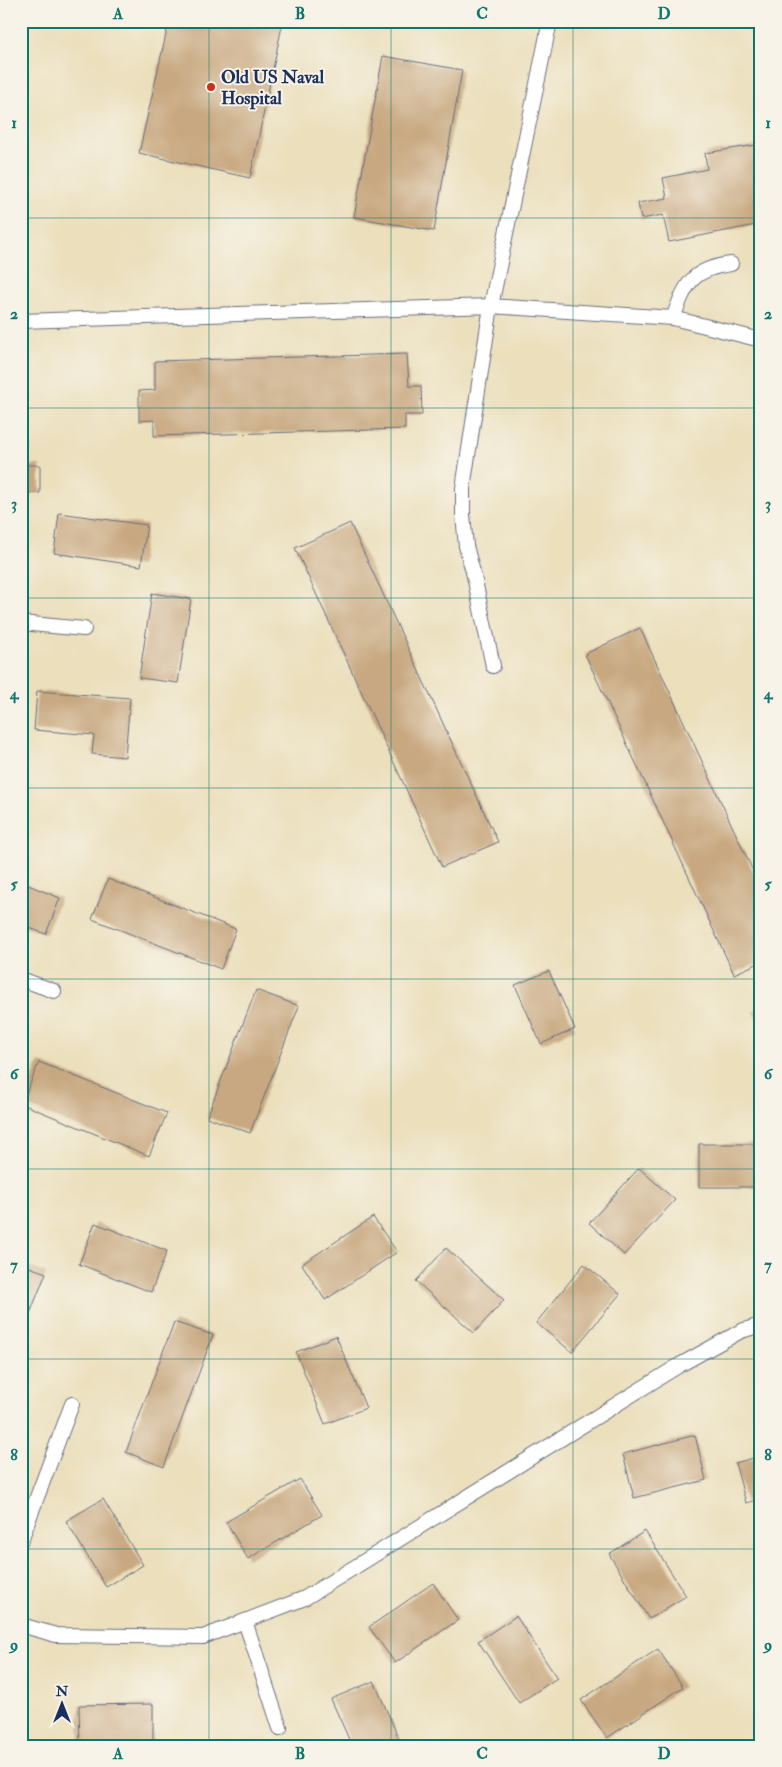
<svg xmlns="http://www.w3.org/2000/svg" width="782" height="1767" font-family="'IM FELL Double Pica',serif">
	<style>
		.building { fill: #c8a880 }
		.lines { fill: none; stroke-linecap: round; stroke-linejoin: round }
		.lane-casing { stroke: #646d7f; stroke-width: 16 }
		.lane { stroke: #fff; stroke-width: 14 }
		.grid { fill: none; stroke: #0f766e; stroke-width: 1; stroke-opacity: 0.55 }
		.poi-dot { fill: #c8321e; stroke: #f7f3e8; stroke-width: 2 }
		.labels { text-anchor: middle; stroke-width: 4; stroke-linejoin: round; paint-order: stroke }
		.poi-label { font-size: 18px; font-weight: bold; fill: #1b2f5e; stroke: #f7f3e8; text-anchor: start }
		.neatline { fill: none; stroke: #0f766e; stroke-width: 2 }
		.grid-label { font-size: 16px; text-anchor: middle; font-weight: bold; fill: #0f766e }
	</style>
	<rect width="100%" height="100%" fill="#f7f3e8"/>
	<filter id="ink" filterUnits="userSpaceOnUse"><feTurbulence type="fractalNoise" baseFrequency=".02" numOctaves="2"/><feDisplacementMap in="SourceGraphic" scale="10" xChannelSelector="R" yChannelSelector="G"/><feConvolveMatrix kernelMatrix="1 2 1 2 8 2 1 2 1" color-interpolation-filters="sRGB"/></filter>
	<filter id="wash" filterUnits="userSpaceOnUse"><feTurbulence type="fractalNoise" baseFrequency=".0096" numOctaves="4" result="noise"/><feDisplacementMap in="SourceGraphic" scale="20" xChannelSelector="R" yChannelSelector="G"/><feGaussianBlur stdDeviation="1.12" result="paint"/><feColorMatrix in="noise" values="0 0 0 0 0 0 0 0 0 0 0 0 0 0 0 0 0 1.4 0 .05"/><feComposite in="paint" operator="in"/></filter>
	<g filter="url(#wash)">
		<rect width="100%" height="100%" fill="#ebdfbc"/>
		<g id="blocks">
			<path class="building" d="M169 21H283L250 178 139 153Z
				M383 56 462 70 434 231 354 217Z
				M756 145 761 178V224L669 242 663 215 641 219 638 203 667 198 663 178 707 169 705 153Z
				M407 354 409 386H421L422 415H405V429L154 436V420L139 421V391L155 390V361Z
				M21 404H25L26 465H40V493H21Z
				M59 513 147 525 141 566 54 553Z
				M350 523 498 842 442 867 295 548Z
				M152 593 191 599 178 683 139 678Z
				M640 628 761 888V962L734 974 585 654Z
				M37 691 130 698 125 757 92 754 94 735 34 730Z
				M108 879 236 929 221 969 92 919Z
				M21 882 60 898 46 934 21 925Z
				M549 971 575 1029 541 1044 515 985Z
				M256 990 299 1006 250 1133 207 1117Z
				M761 1007V1028L753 1011Z
				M39 1062 167 1113 149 1156 22 1104Z
				M699 1144H761V1187H699Z
				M639 1168 675 1200 624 1255 589 1223Z
				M373 1217 397 1252 325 1300 302 1264Z
				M95 1223 167 1251 151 1292 79 1264Z
				M446 1248 504 1300 474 1333 416 1281Z
				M21 1264 46 1273 21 1336Z
				M584 1264 620 1294 572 1352 536 1323Z
				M174 1322 213 1335 164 1467 126 1452Z
				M336 1336 366 1408 325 1424 296 1352Z
				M695 1435 706 1480 634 1498 623 1454Z
				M761 1456V1499L746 1503 735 1463Z
				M300 1479 322 1515 248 1559 226 1522Z
				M103 1499 143 1565 106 1587 66 1521Z
				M645 1531 686 1596 649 1619 609 1554Z
				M433 1583 458 1620 395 1663 369 1627Z
				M516 1616 557 1678 519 1703 478 1641Z
				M658 1649 683 1687 607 1738 581 1700Z
				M374 1681 402 1746H352L331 1699Z
				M153 1704V1746H80L79 1705Z"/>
		</g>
	</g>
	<g filter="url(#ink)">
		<use href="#blocks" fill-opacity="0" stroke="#646d7f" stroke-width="1"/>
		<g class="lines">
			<defs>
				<path id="lane" d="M673 318C686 284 691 269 731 264
					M21 321 491 306 673 318 761 340
					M21 623 84 629
					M493 666 474 576 466 546 463 515V488L491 306 550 21
					M21 979 54 991
					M21 1540 72 1404
					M245 1621 280 1728
					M21 1625 56 1635 203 1637 305 1598 678 1366 741 1331 761 1325"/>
			</defs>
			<use href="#lane" class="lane-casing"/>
			<use href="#lane" class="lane"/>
		</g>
	</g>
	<path class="grid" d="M209 21V1746M391 21V1746M573 21V1746M21 218H761M21 408H761M21 598H761M21 788H761M21 979H761M21 1169H761M21 1359H761M21 1549H761"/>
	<circle class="poi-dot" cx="211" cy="87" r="5"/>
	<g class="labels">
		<g class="poi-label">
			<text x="221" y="83">Old US Naval<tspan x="221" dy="21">Hospital</tspan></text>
		</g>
	</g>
	<rect width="782" height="1767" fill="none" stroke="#f7f3e8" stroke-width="55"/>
	<g transform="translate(62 1704)" stroke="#f7f3e8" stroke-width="4" paint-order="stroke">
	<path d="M0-4L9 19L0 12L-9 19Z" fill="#1b2f5e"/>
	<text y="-8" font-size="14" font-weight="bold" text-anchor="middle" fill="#1b2f5e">N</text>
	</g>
	<rect x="28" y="28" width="726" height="1712" class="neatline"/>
	<g class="grid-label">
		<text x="118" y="19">A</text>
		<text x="300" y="19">B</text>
		<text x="482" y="19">C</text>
		<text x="664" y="19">D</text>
		<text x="14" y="128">1</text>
		<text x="768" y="128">1</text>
		<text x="14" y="319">2</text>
		<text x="768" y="319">2</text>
		<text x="14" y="509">3</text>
		<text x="768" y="509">3</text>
		<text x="14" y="699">4</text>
		<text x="768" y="699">4</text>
		<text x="14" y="889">5</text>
		<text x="768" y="889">5</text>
		<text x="14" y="1079">6</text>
		<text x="768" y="1079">6</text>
		<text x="14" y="1270">7</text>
		<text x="768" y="1270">7</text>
		<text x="14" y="1460">8</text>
		<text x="768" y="1460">8</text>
		<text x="14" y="1650">9</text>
		<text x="768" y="1650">9</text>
		<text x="118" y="1759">A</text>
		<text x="300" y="1759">B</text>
		<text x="482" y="1759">C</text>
		<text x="664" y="1759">D</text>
	</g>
</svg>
